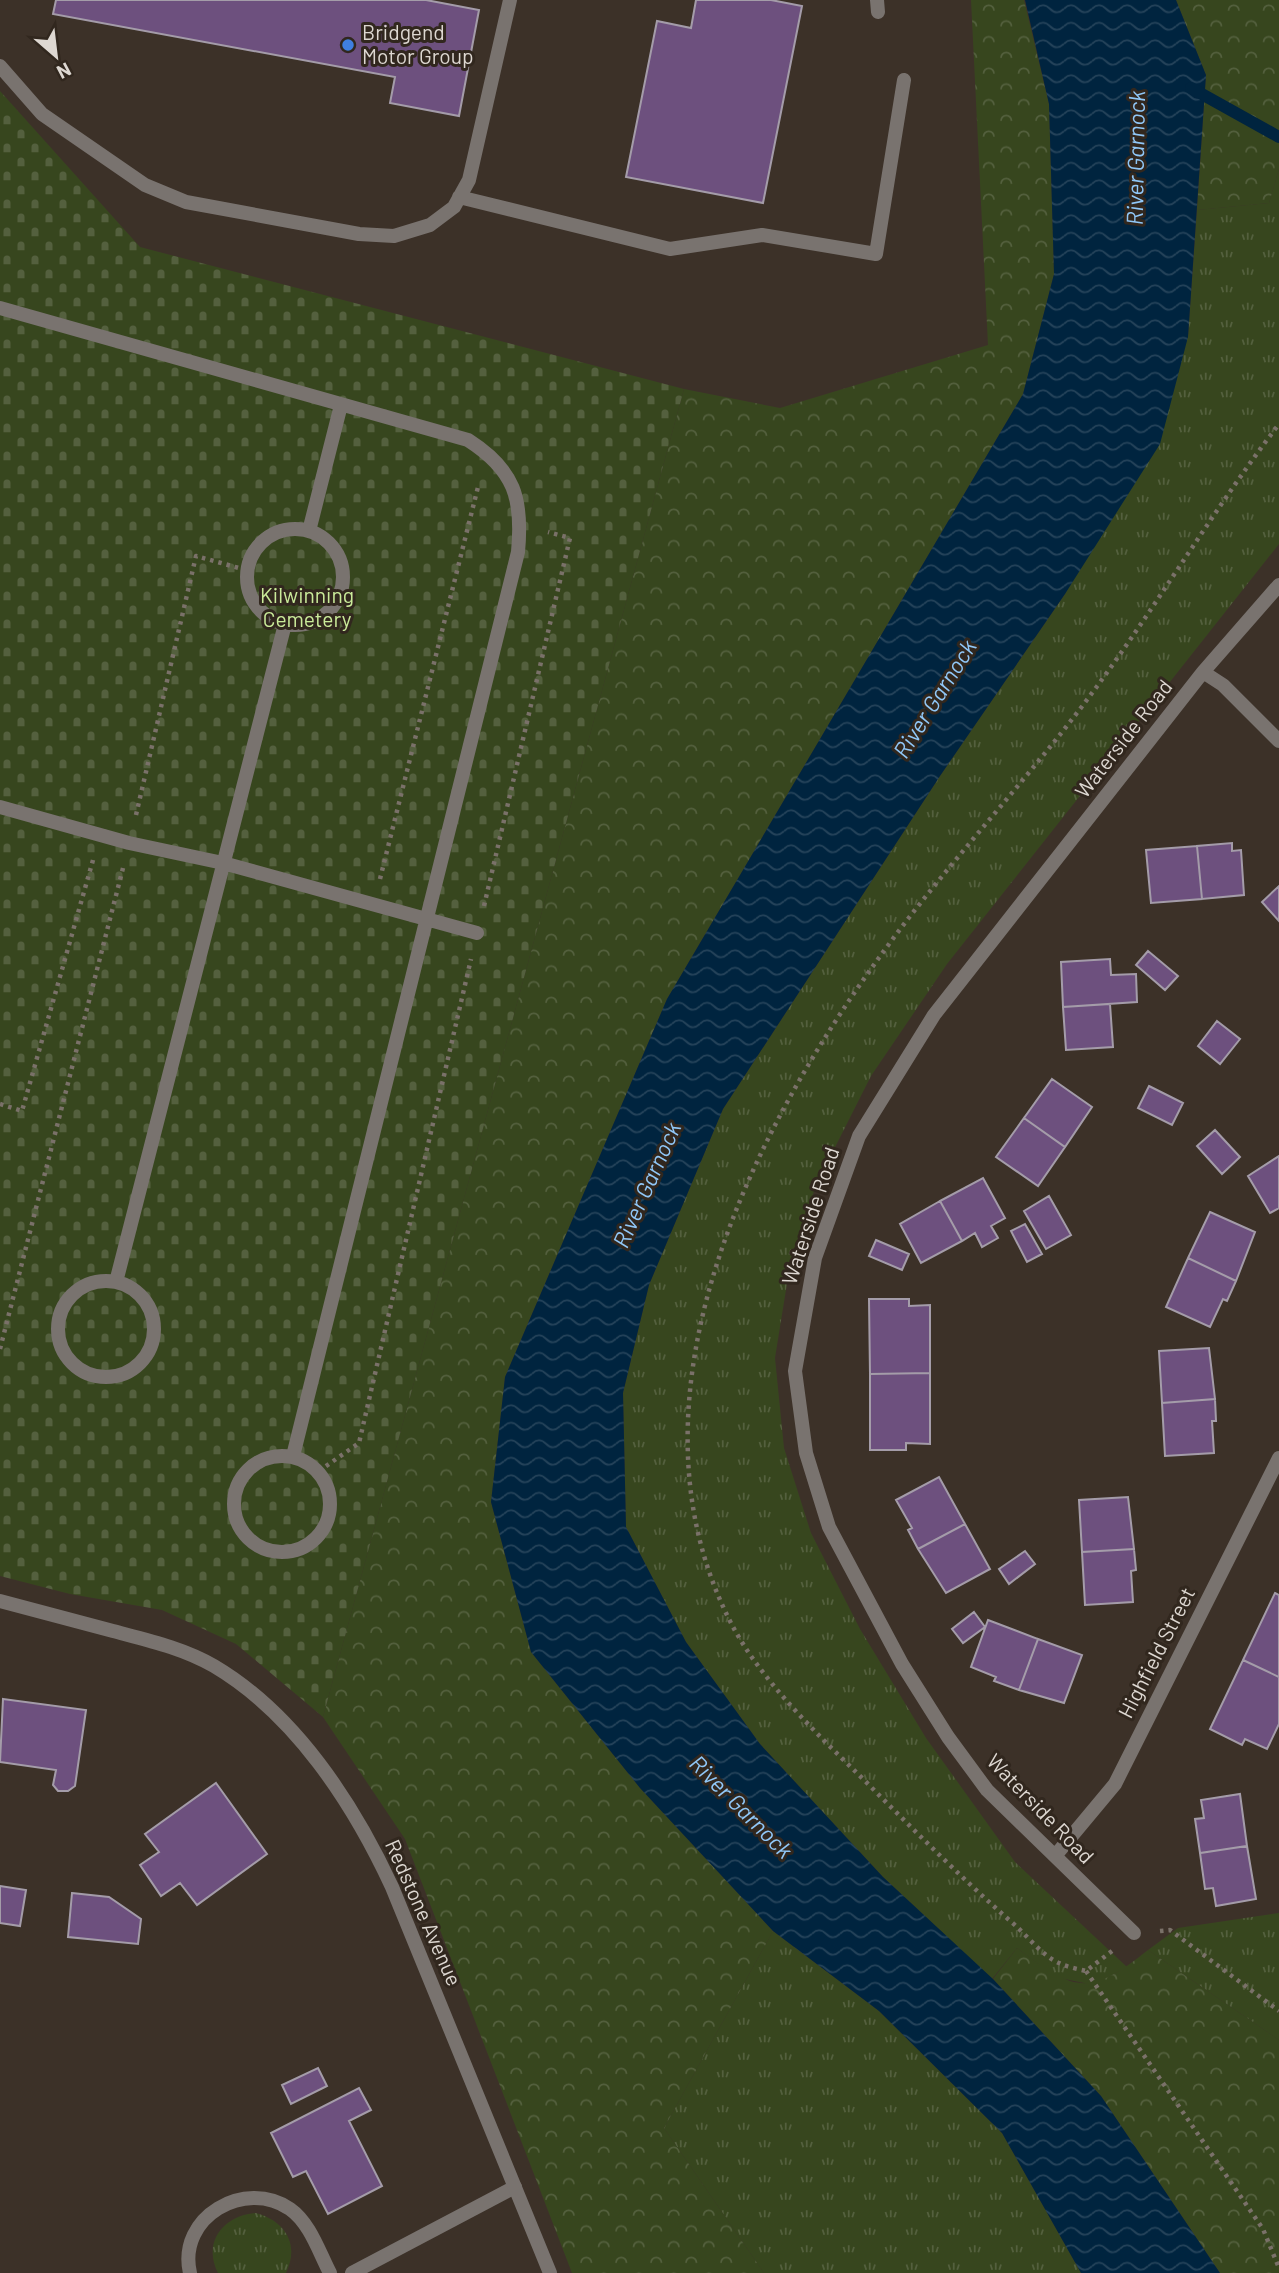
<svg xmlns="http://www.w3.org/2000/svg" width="1279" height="2273" font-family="Barlow,sans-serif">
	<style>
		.grass { fill: url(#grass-tufts) }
		.forest { fill: url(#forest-crowns) }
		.cemetery { fill: url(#cemetery-stones) }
		.water { fill: url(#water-waves) }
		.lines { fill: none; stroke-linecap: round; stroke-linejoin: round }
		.stream { stroke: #00243f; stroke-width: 12 }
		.building { fill: #6d507e; stroke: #a49ca9; stroke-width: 2 }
		.path { stroke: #7a7169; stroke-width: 4.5; stroke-dasharray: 3.5 5; stroke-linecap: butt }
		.service { stroke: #79736f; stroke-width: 14 }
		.minor { stroke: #79736f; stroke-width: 14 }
		.tertiary { stroke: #79736f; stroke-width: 14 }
		.shop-dot { fill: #3f7fe0; stroke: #31271e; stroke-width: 2.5 }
		.labels { text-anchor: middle; stroke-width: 6; stroke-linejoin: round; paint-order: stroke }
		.poi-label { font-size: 21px; fill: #ddd7d1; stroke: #31271e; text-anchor: start }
		.park-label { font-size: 21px; fill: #caeb9a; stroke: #31271e }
		.street-label { font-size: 21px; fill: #ddd7d1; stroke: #31271e }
		.water-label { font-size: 23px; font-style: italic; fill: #90c7f7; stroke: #31271e }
	</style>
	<defs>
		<pattern id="grass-tufts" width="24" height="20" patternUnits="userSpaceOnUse" patternTransform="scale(1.75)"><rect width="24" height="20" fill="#37461e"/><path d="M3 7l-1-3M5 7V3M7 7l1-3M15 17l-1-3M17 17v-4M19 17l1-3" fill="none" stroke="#54603e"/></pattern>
		<pattern id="forest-crowns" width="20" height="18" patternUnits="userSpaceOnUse" patternTransform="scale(1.75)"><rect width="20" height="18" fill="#37461e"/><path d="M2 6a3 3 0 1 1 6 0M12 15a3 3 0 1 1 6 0" fill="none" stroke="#54603e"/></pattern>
		<pattern id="cemetery-stones" width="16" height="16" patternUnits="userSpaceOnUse" patternTransform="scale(1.75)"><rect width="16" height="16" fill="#37461e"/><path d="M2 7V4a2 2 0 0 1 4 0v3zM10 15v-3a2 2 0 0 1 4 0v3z" fill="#54603e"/></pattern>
		<pattern id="water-waves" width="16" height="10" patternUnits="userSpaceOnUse" patternTransform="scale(1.75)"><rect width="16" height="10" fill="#00243f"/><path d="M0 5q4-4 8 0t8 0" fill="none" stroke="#25435a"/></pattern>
	</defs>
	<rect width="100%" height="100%" fill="#3c3128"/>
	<path class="grass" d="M1279 169V544L947 964 871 1076 816 1185 790 1265 775 1358 784 1448 811 1533 860 1629 926 1738 1015 1862 1127 1967 1094 1985 1055 1977 1017 1948 992 1979 883 1877 760 1744 686 1642 626 1527 623 1393 649 1285 723 1109 940 776 1065 594 1188 337 1197 210 1269 203Z
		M1279 1913V2040L1148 1950 1178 1928Z
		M773 1931 879 2011 1002 2133 1081 2273H764L664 2128Z
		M256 2213C285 2221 300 2244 286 2273H218C202 2242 224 2215 256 2213Z"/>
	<path class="forest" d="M971 0H1024L1049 104 1054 274 1023 394 667 999 505 1377 491 1502 531 1652 640 1788 773 1931 664 2128 764 2273H572L405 1839 323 1717 684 389 780 408 988 345Z
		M1176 0H1279V169L1269 203 1197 210 1206 75Z
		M1017 1948C1075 1992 1089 1997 1148 1950L1279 2040V2273H1220L1101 2096 993 1979Z"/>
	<path class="cemetery" d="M0 91 140 247 684 389 323 1717 236 1644 162 1610 70 1594 0 1576Z"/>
	<path class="water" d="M1025 0H1176L1206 75 1188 337 1160 444 1065 594 940 776 723 1109 649 1285 623 1393 626 1527 686 1642 760 1744 883 1877 993 1979 1101 2096 1220 2273H1081L1002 2133 879 2011 773 1931 640 1788 531 1652 491 1502 505 1377 667 999 1023 394 1054 274 1049 104Z"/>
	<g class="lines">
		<path class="stream" d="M1191 88 1279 137"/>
	</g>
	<path class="building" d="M56 0H426L479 10 459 116 390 103 395 77 53 14Z
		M696 0H771L802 6 763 203 626 177 657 21 691 28Z
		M1232 843V851L1241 850 1244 895 1202 899 1197 846Z
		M1197 846 1202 899 1151 903 1146 850Z
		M1279 886V921L1262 902Z
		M1148 951 1178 976 1165 990 1136 965Z
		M1110 959 1111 975 1136 974 1137 1002 1063 1007 1061 962Z
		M1110 1004 1113 1047 1066 1050 1063 1007Z
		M1217 1021 1240 1039 1220 1064 1198 1046Z
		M1052 1079 1092 1107 1065 1147 1024 1118Z
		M1149 1086 1183 1103 1172 1125 1138 1108Z
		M1024 1118 1065 1147 1038 1186 996 1157Z
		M1215 1130 1240 1157 1222 1174 1197 1146Z
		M1279 1156V1208L1270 1213 1248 1176Z
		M983 1178 1005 1218 991 1226 998 1238 982 1247 975 1233 962 1241 940 1201Z
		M1049 1196 1071 1235 1046 1249 1024 1211Z
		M940 1201 962 1241 921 1263 900 1224Z
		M1210 1212 1255 1232 1236 1281 1188 1258Z
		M1025 1224 1042 1254 1027 1262 1011 1231Z
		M876 1240 909 1254 902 1270 869 1256Z
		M1188 1258 1236 1281 1227 1301 1223 1299 1210 1327 1166 1307Z
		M869 1299H909V1306L930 1305V1373L870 1374Z
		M1209 1348 1215 1399 1162 1403 1159 1351Z
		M930 1373V1444L906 1443V1450H870V1374Z
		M1215 1399 1216 1421H1212L1214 1453 1165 1456 1162 1403Z
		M939 1477 965 1524 918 1549 908 1530 912 1528 896 1500Z
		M1128 1497 1134 1549 1082 1552 1079 1500Z
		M965 1524 990 1569 946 1593 918 1549Z
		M1134 1549 1136 1570 1131 1571 1133 1602 1085 1605 1082 1552Z
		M1025 1551 1035 1564 1009 1584 999 1569Z
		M1275 1593 1279 1595V1677L1243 1660Z
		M974 1612 985 1627 963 1643 952 1629Z
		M988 1620 1038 1639 1019 1690 994 1681 996 1677 971 1667Z
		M1038 1639 1082 1655 1064 1703 1019 1690Z
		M1243 1660 1279 1677V1724L1267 1749 1245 1739 1242 1745 1210 1729Z
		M3 1699 86 1710 75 1786 68 1791H58L53 1785 56 1770 0 1762Z
		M216 1783 267 1854 197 1905 180 1883 161 1896 140 1865 159 1852 145 1834Z
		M1240 1794 1247 1846 1200 1853 1195 1819 1204 1818 1201 1800Z
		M1247 1846 1256 1899 1216 1906 1213 1888 1205 1889 1200 1853Z
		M0 1886 26 1890 20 1926 0 1923Z
		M72 1893 109 1897 141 1919 138 1944 68 1937Z
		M318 2068 327 2086 291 2104 282 2085Z
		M359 2088 371 2110 349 2121 382 2186 328 2214 306 2171 293 2177 271 2133Z"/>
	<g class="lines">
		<path class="path" d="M136 815 196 556 246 570
			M380 879 478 487
			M484 906 570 538 548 532
			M0 1104 22 1111 93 860
			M0 1349 123 868
			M319 1471 359 1443 471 959
			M1160 1931 1170 1930 1279 2011
			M1112 1951 1086 1971C1078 1969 1067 1967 1059 1963 1043 1956 1029 1938 1016 1926 961 1878 911 1827 859 1775 815 1732 759 1678 731 1623 617 1402 749 1136 881 955 938 876 1006 803 1066 727 1143 630 1204 522 1279 424
			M1086 1971 1263 2229 1279 2268"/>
		<path class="service" d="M877 0 878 12
			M0 66 42 114 145 185 186 202 359 234 394 236 430 225 454 207 469 180 510 0
			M459 197 670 249 762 235 876 254 904 80
			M0 308 468 440C515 470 523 499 518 552L293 1456
			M247 577a48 48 0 1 1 96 0a48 48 0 1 1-96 0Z
			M309 531 341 405
			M0 807 129 843 223 863 477 933
			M58 1329a48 48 0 1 1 96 0a48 48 0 1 1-96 0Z
			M116 1282 285 624
			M234 1504a48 48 0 1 1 96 0a48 48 0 1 1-96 0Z
			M190 2273C177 2217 245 2178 290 2209 310 2223 319 2252 330 2273
			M352 2273 515 2187"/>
		<path class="minor" d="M1203 672 1223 685 1279 741
			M1055 1856 1115 1784 1279 1458
			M1134 1933 987 1790 948 1737 902 1664 829 1527 806 1453 795 1371 815 1258 859 1136 934 1015 1203 672 1279 585"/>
		<path class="tertiary" d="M0 1601C38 1611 75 1621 113 1631 147 1640 183 1648 214 1666 295 1714 353 1803 392 1887L550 2273"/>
	</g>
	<circle class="shop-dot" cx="348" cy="45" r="7"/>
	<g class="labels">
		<g class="poi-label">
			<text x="362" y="40">Bridgend<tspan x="362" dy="24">Motor Group</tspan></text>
		</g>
		<g class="park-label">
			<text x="307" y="603">Kilwinning<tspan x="307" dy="24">Cemetery</tspan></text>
		</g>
		<g class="street-label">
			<text transform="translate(1124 739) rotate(-52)" y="7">Waterside Road</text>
			<text transform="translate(811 1216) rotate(-72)" y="7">Waterside Road</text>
			<text transform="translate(1157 1653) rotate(-63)" y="7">Highfield Street</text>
			<text transform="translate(1040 1809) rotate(46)" y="7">Waterside Road</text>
			<text transform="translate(423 1913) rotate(66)" y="7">Redstone Avenue</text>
		</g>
		<g class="water-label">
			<text transform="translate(1136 158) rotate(-89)" y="8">River Garnock</text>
			<text transform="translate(935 699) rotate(-58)" y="8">River Garnock</text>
			<text transform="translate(647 1185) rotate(-66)" y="8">River Garnock</text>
			<text transform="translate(741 1807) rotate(45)" y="8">River Garnock</text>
		</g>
	</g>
	<g transform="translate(56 56) rotate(152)" stroke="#31271e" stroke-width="5" paint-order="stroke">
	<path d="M0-5L12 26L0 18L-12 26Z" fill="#ddd7d1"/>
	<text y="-10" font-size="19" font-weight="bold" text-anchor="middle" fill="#ddd7d1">N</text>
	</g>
</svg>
